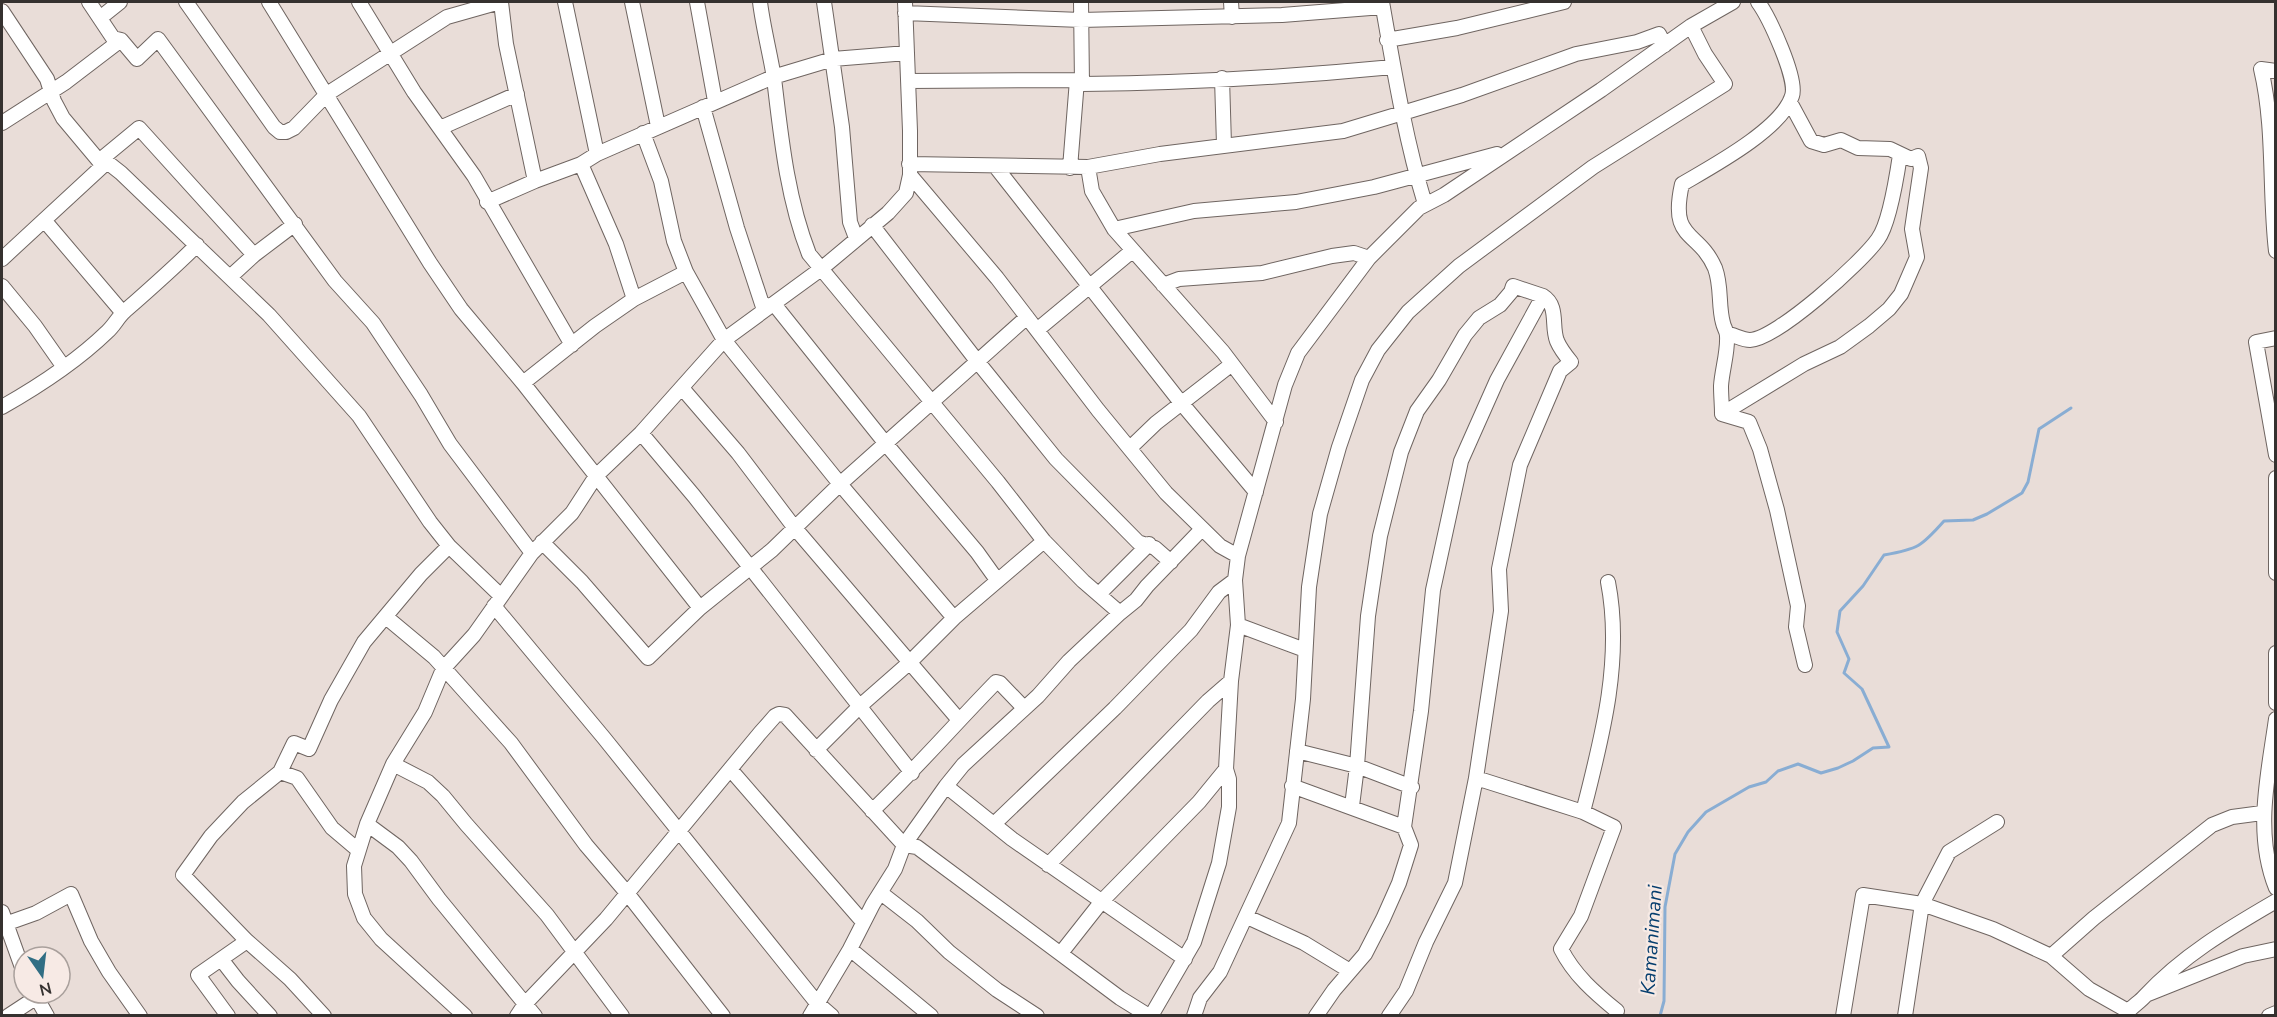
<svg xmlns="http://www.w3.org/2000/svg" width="2277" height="1017" font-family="'Nunito Sans',sans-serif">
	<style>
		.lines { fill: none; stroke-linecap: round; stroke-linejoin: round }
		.stream { stroke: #89add3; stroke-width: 3 }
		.minor-casing { stroke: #6f6561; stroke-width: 16 }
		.minor { stroke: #fff; stroke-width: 14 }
		.labels { text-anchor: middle; stroke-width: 4.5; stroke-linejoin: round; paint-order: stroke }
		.water-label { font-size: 20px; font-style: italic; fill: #063e6e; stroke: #f7eae5 }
	</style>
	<rect width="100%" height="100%" fill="#e9ddd8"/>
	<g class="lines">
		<path class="stream" d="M1660 1016 1664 1001 1665 907 1675 854 1688 832 1706 812 1749 787 1766 782 1778 771 1798 764 1821 773 1838 768 1853 761 1873 748 1889 747 1862 689 1844 673 1849 659 1837 632 1840 611 1863 586 1884 555C1918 549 1921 547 1944 521L1973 520 1987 514 2022 493 2028 482 2039 429 2071 408"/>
		<defs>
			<path id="minor" d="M89 2 113 38 121 40 137 59 158 39 335 281 373 323 421 395 450 444 532 553
				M186 2 274 127 280 132H286L294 128 327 94 447 17 500 2
				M269 2 430 263 461 309 523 383 700 608
				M359 2 414 92 474 176 572 345
				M501 2 506 44 535 181
				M565 2 597 154
				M632 2 658 126
				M697 2 715 101
				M760 2C763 27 770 53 774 78 781 137 787 198 809 254L998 482 1044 541 1083 581 1120 613
				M824 2 842 127 850 222 856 238
				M1081 2 1082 84
				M1231 2 1232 17
				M1382 2C1394 70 1405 138 1425 204
				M2 11 47 79 54 101 63 118 99 161 107 162 121 173 269 315 359 416 430 522 449 546 501 596
				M905 13 1081 20 1282 15 1383 7
				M100 18 120 2
				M1387 40 1457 28 1564 2
				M2276 71 2261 69C2275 128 2269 191 2276 251
				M1222 78 1224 145
				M908 81 1077 80 1082 84C1186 83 1290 77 1393 67
				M703 107 737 228 763 307 774 304 886 444 977 552 997 580
				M2 123 66 82 121 40
				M440 128 517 94
				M643 133 661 181 674 241 686 272 724 340 840 484 954 618
				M99 161 139 128 254 255
				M581 164 616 244 634 299
				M909 164 1088 167 1160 154 1343 131 1462 95 1576 54 1637 42 1659 34 1665 45
				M995 166 1178 399 1256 492
				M1088 167 1092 191 1114 229 1223 352 1276 422
				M1070 168 1077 80
				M910 175 997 278 1098 410 1166 493 1220 546 1238 556
				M487 202 535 181 581 164 597 154 773 77 833 59 907 53
				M44 220 123 313
				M872 225 977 361 1056 459 1138 542 1155 548 1171 562
				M1114 229 1194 211 1296 202 1374 187 1497 154
				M2 259 107 162
				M230 277 254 255 295 224
				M1163 285 1179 279 1262 273 1332 256 1354 253 1369 258
				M2 286 35 326 63 366
				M1037 330 1132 251
				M1728 334C1734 335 1743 340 1750 340 1777 339 1862 262 1878 239 1889 224 1897 175 1900 155
				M2276 338 2256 342 2276 455
				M523 383 595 326 634 299 686 272
				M682 388 738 453 794 527 959 720
				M2 407C39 386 76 362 107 332 114 326 118 317 125 311 150 289 174 268 197 245
				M1722 414 1804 364 1840 347 1869 326 1889 309 1901 294 1917 257 1912 229 1921 168 1918 156 1911 159 1890 149 1858 148 1841 140 1824 145 1811 141 1790 102
				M1722 414C1722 405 1721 395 1721 386 1722 370 1728 352 1727 336 1727 331 1724 328 1723 323 1718 305 1722 287 1715 268 1698 229 1669 242 1682 184 1711 167 1782 129 1792 96 1798 79 1769 17 1758 2
				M1722 414 1749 422 1760 449 1777 510 1798 606 1796 627 1805 665
				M641 433 694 496 912 773
				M1130 448 1156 423 1232 364
				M2276 478V573
				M542 542 582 582 648 658 700 608 772 550 840 484 1027 317
				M1099 594 1149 544
				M494 606 604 738 817 1003 832 1016
				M386 617 434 657 511 743 586 845 627 893 723 1016
				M1238 625 1305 650
				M2276 653V703
				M2276 719C2268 776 2254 833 2276 888
				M816 750 860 706 909 663 954 618 1044 541
				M1297 751 1357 766 1412 787
				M393 764 428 782 443 796 466 824 547 915 622 1016
				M730 769 863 922
				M280 772 297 778 332 828 358 850
				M1476 778 1583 812 1614 827 1581 916 1561 949C1574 975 1595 993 1617 1011
				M946 786 1012 839 1185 959
				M1292 786 1404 827
				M1352 806 1357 766 1368 616 1380 536 1401 452 1417 411 1439 380 1465 335 1479 318 1500 305 1511 292 1513 286 1543 296C1559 306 1551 326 1557 341 1560 348 1566 356 1571 362L1560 371 1520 465 1499 569 1501 611 1476 778 1455 883 1426 942 1406 991 1389 1016
				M872 811C915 770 954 725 996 682L1000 683 1024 708
				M1583 812C1602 738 1623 659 1608 582
				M367 824 398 847 411 861 439 899 535 1016
				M994 824 1115 708 1191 630 1219 592 1235 580
				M1048 865 1208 701 1231 681
				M881 893 917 921 949 952 997 990 1037 1016
				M2 912 24 973
				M1247 917 1304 943 1350 971
				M5 924 36 913 71 894 91 941 109 972 140 1016
				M850 949 931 1016
				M1061 953 1102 901 1199 802 1226 769
				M2051 956 2094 918 2212 825 2232 817 2262 813
				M221 959 238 981 270 1016
				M34 993 47 1016
				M2148 994 2243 956 2276 949
				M8 1016 37 997
				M228 1016 198 975 247 941
				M324 1016 290 979 247 941 183 875 211 836 243 802 280 772 294 743 309 749 331 700 364 642 421 574 449 546
				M465 1016 381 939 364 918 355 894 354 866 367 824 393 764 425 712 443 669 474 635 532 553 572 513 596 476 641 433 724 340 821 269 888 213 906 193 910 175V131L905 2
				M517 1016 525 1004 606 919 760 733 775 716 779 714 785 715 904 845 917 847 1120 998 1149 1016
				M810 1016 850 949 873 904 895 869 904 845 946 786 963 765 1038 696 1069 661 1120 613 1136 600 1147 586 1201 530
				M1151 1016 1194 942 1219 863 1229 807V779L1226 769 1231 681 1238 625 1235 580 1238 556 1285 385 1298 353 1369 258 1419 208 1444 195 1601 90 1691 26 1733 2
				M1194 1016 1200 998 1220 972 1289 823 1303 699 1309 587 1320 514 1339 447 1362 380 1378 350 1408 312 1459 266 1593 167 1725 84 1705 54 1691 26
				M1316 1016 1334 990 1365 954 1383 919 1399 883 1411 845 1404 827 1421 711 1433 590 1461 461 1497 380 1543 296
				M1843 1016 1863 895 1922 904 1993 929 2051 956 2089 989 2128 1011
				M1905 1016 1922 904 1949 852 1997 822
				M2125 1016C2129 1008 2139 1003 2145 996 2183 955 2228 929 2276 901
				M2269 1016 2276 1013"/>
		</defs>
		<use href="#minor" class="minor-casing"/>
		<use href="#minor" class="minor"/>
	</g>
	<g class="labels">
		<g class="water-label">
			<text transform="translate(1651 940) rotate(-86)" y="7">Kamanimani</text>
		</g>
	</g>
	<rect width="2277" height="1017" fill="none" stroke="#35312f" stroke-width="6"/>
	<g transform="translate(42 975) rotate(166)"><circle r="28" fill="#f7eae5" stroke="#a9a09c" stroke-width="1.5"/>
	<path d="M0-4.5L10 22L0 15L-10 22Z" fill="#316e84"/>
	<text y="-9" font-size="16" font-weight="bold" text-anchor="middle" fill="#35312f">N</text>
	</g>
</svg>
